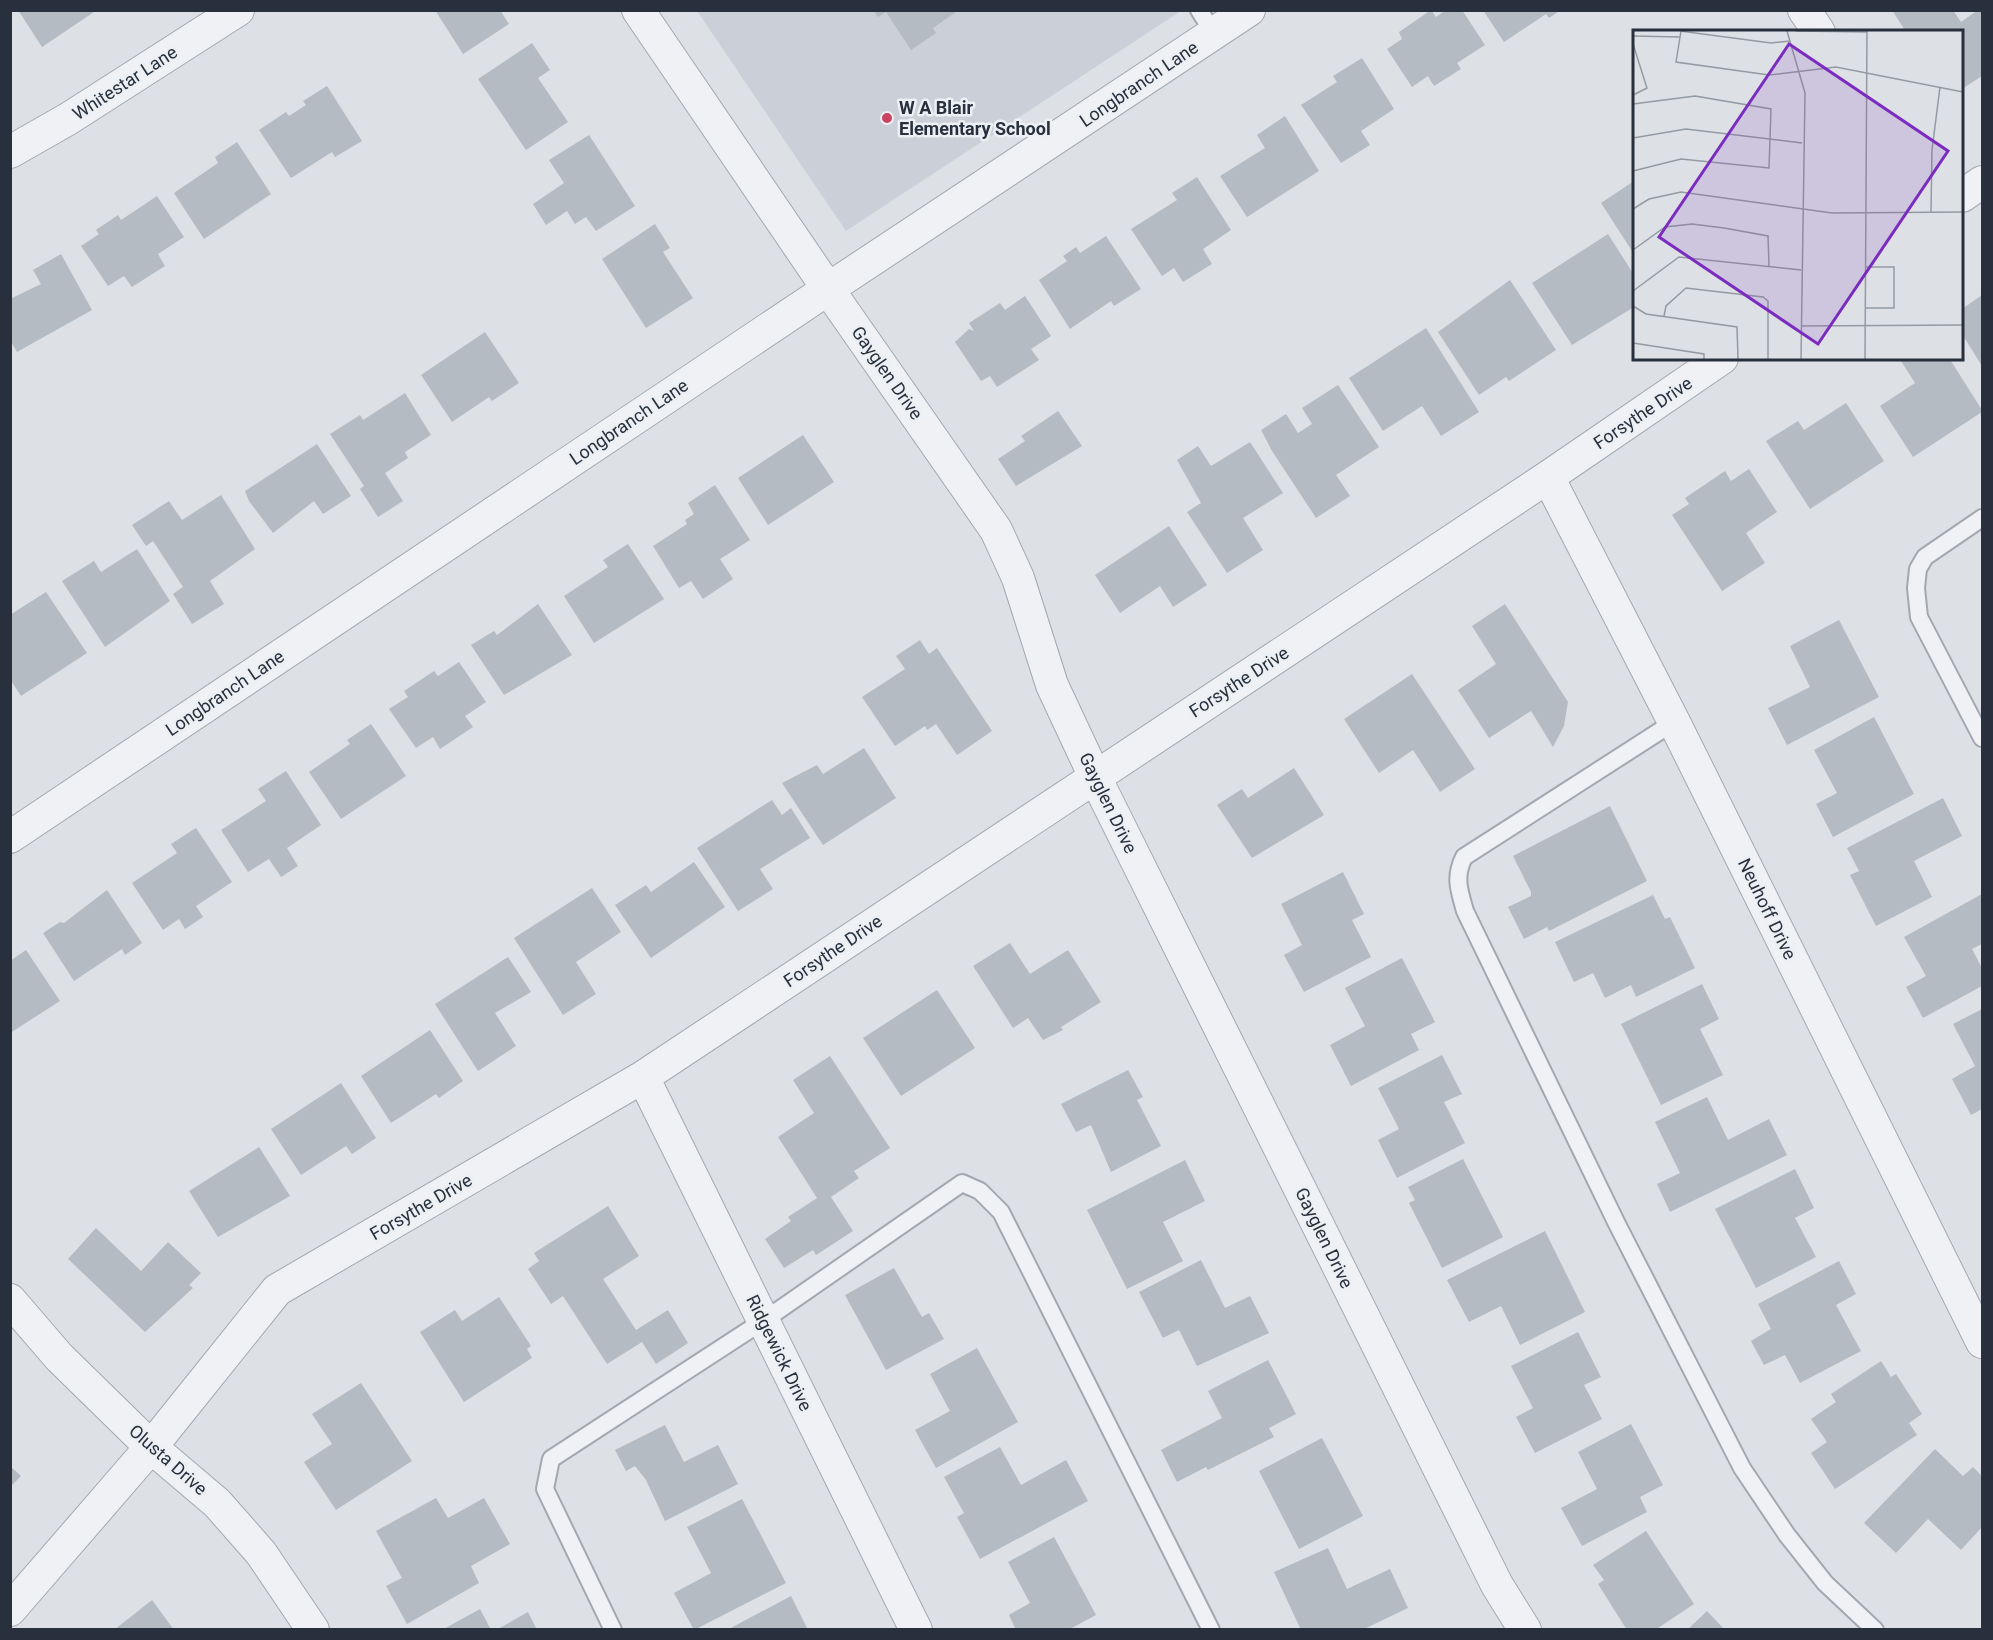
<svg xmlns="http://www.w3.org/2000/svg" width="1993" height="1640" font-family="Roboto,sans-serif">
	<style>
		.built { fill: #cbd0d8 }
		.building { fill: #b4bbc3 }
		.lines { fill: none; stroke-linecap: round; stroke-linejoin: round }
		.service-casing { stroke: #a3a8b0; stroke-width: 20 }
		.minor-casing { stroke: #a3a8b0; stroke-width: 34 }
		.service { stroke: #eff1f5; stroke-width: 16 }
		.minor { stroke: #eff1f5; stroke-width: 32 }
		.poi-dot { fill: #ca4361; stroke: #ecf0f4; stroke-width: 2 }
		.labels { text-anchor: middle; stroke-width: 5; stroke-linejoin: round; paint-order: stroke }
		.street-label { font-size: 18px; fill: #27303c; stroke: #ecf0f4 }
		.poi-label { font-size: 18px; font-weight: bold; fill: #27303c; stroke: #ecf0f4; text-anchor: start }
		.inset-road { fill: none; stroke: #949aa2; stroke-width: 1.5 }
		.view { fill: #7b2cbf; fill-opacity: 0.15; stroke: #7b2cbf; stroke-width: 3 }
		.inset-edge { fill: none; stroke: #27303c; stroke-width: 3 }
	</style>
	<rect width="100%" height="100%" fill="#dde1e6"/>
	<path class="built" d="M697 11H1181L846 231Z"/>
	<path class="building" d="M18 10H97L42 47Z
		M435 10H500L509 24 463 54Z
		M873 10H959L933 28 936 33 911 50 886 12 878 17Z
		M1431 10 1436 17 1446 10H1462L1485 45 1457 63 1461 69 1434 86 1428 76 1412 87 1387 49 1402 39 1399 32Z
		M1483 10H1561L1549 18 1546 14 1504 42Z
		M1892 10H1953L1961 22 1978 10H1982V76L1962 89V32H1906Z
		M532 43 550 70 538 78 568 122 526 150 478 79Z
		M1362 58 1394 109 1361 131 1370 145 1341 163 1301 105 1337 82 1333 76Z
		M327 86 362 141 335 157 332 152 291 178 259 130 286 112 289 116 306 105 303 101Z
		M1285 116 1319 171 1247 217 1220 176 1265 148 1257 135Z
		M589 135 635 206 596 231 586 217 575 224 567 211 546 225 533 204 564 183 549 160Z
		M237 142 271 194 204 239 174 193 218 163 215 157Z
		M1197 177 1231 230 1203 249 1212 264 1183 282 1174 268 1162 276 1131 229 1177 200 1172 193Z
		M1634 181V254L1601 203Z
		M157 196 184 237 158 254 165 266 132 287 124 276 108 286 81 246 99 234 96 230 118 215 121 220Z
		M655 224 670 248 663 252 693 298 646 328 602 259Z
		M1608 234 1634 275V307L1572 345 1532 283Z
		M1106 236 1141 289 1114 306 1111 301 1070 329 1039 280 1067 261 1063 256 1076 247 1080 253Z
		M61 254 92 310 17 352 10 340V299L41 284 33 270Z
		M1510 280 1556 350 1509 381 1506 377 1479 395 1438 332Z
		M1982 295V366L1962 334V309Z
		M1025 296 1051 336 1031 349 1039 360 997 387 990 376 981 381 955 342 969 329 974 331 969 323 1000 303 1005 310Z
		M1426 328 1479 412 1441 436 1422 406 1383 431 1349 378Z
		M485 332 519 383 492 401 489 397 452 422 421 375Z
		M1899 358H1949L1982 410V412L1913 457 1880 406 1915 383Z
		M1338 385 1379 447 1336 475 1350 496 1316 518 1272 451 1261 430 1286 414 1298 433 1312 424 1302 408Z
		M405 393 431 435 405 452 408 458 385 473 403 501 378 517 360 489 364 486 330 434 360 415 363 420Z
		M1846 403 1884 461 1810 509 1766 441 1798 421 1804 430Z
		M1058 411 1082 446 1016 486 998 459 1025 441 1021 436Z
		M803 435 834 482 768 525 738 478Z
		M1250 442 1283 493 1243 518 1263 550 1227 573 1187 512 1201 503 1177 460 1198 446 1211 466Z
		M317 444 351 496 323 514 314 501 273 533 249 501 245 491Z
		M1749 469 1777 512 1746 533 1765 563 1722 591 1672 515 1689 504 1685 498 1725 471 1731 481Z
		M715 485 750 540 720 559 733 579 703 599 691 581 679 588 653 546 687 524 685 520 694 514 688 503Z
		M221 495 255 549 210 581 224 604 192 624 173 594 183 587 153 541 146 546 132 525 169 501 182 520Z
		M1169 526 1207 585 1173 607 1160 586 1120 613 1095 575Z
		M628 544 664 599 594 643 564 596 608 567 603 560Z
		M137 549 170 601 105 647 62 581 94 561 101 572Z
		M46 592 87 653 21 696 10 679V615Z
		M538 604 572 655 504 695 471 645 494 631 497 635Z
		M1505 604 1568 702 1564 726 1553 747 1531 711 1489 738 1458 690 1496 664 1472 626Z
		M1839 620 1879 697 1787 745 1768 708 1810 687 1790 646Z
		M920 640 929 654 937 648 992 731 957 755 936 724 927 730 925 726 895 746 862 697 905 669 896 656Z
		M459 662 486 702 465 716 473 727 440 749 433 737 416 748 389 709 408 697 404 691 434 671 438 676Z
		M1412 674 1475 769 1440 792 1413 750 1379 773 1344 719Z
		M1874 717 1914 794 1833 837 1816 804 1837 793 1814 750Z
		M371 724 406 776 341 819 309 772 350 744 347 740Z
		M864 748 896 798 823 845 782 783 817 765 823 774Z
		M1294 768 1324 815 1252 858 1217 805 1242 789 1248 798Z
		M286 771 321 825 287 848 298 866 281 877 269 859 248 872 221 830 266 801 258 789Z
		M1943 798 1962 836 1914 861 1932 897 1876 926 1850 875 1859 871 1847 848Z
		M772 800 782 815 791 808 810 838 760 869 773 889 738 911 697 848Z
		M1610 806 1647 881 1549 931 1547 927 1524 939 1508 907 1531 896V892L1513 856Z
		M196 828 232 882 196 906 203 917 185 929 179 919 163 930 132 883 177 853 171 844Z
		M694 862 725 907 651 958 615 905 646 885 651 892Z
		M1343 872 1364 914 1352 920 1371 957 1304 992 1284 955 1302 945 1281 904Z
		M592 888 621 932 576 962 596 994 563 1015 514 938Z
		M107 890 142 943 125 955 122 949 74 981 43 933 60 922 64 923Z
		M1982 894V944L1972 949 1982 968V986L1923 1018 1906 987 1926 976 1904 937Z
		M1653 895 1665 919 1670 917 1695 968 1636 997 1631 985 1605 998 1593 973 1574 982 1555 942Z
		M1010 943 1030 974 1068 950 1101 1002 1061 1027 1063 1030 1043 1040 1028 1018 1013 1028 973 966Z
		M26 950 60 1001 10 1033V961Z
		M508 957 531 992 495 1013 516 1046 478 1071 435 1004Z
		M1402 958 1435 1022 1411 1034 1419 1050 1351 1086 1330 1045 1365 1026 1345 988Z
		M1702 984 1719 1019 1700 1029 1723 1075 1661 1105 1621 1024Z
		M937 990 975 1048 901 1096 863 1038Z
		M1982 1009V1109L1971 1115 1952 1079 1975 1066 1953 1024Z
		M430 1030 463 1081 439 1098 436 1094 391 1123 361 1076Z
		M1442 1055 1462 1094 1444 1102 1465 1143 1397 1178 1378 1140 1399 1129 1378 1088Z
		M830 1056 890 1148 854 1171 859 1178 831 1197 853 1231 816 1255 813 1250 784 1268 765 1239 791 1221 788 1217 817 1198 778 1137 814 1113 793 1080Z
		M1128 1070 1143 1097 1137 1100 1161 1146 1111 1172 1091 1125 1076 1132 1061 1104Z
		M341 1083 376 1138 352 1154 346 1146 301 1175 271 1129Z
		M1707 1097 1728 1140 1769 1119 1787 1155 1670 1212 1657 1184 1680 1173 1655 1122Z
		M259 1147 290 1196 218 1237 189 1191Z
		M1463 1159 1503 1237 1442 1268 1409 1203 1415 1200 1408 1187Z
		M1185 1160 1205 1201 1163 1222 1183 1261 1127 1289 1087 1210Z
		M1795 1169 1814 1208 1795 1218 1816 1257 1756 1288 1715 1209Z
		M608 1206 639 1256 603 1279 636 1330 668 1310 688 1343 656 1364 642 1342 607 1364 563 1296 551 1304 528 1269 539 1261 534 1253Z
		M96 1228 141 1271 168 1242 201 1273 189 1285 193 1288 145 1332 68 1259Z
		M1545 1231 1585 1312 1520 1345 1501 1306 1469 1322 1447 1280Z
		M1201 1260 1225 1308 1250 1296 1269 1333 1197 1366 1179 1330 1163 1338 1139 1292Z
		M1839 1261 1856 1294 1836 1305 1861 1351 1800 1383 1785 1355 1764 1365 1751 1341 1771 1329 1758 1304Z
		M894 1268 922 1317 929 1313 944 1339 886 1370 845 1295Z
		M499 1297 531 1346 527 1349 532 1358 464 1402 420 1332 455 1310 462 1321Z
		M1578 1332 1601 1377 1584 1385 1602 1419 1535 1453 1516 1417 1533 1408 1511 1366Z
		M977 1348 1018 1422 936 1468 915 1430 950 1411 930 1374Z
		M1268 1360 1296 1414 1269 1428 1274 1437 1208 1470 1206 1467 1177 1482 1161 1450 1222 1418 1208 1391Z
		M1881 1361 1891 1377 1896 1374 1922 1414 1909 1423 1917 1435 1835 1489 1811 1453 1827 1442 1811 1419 1836 1402 1831 1394Z
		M361 1383 412 1461 336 1510 304 1462 332 1444 312 1414Z
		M1631 1424 1663 1485 1640 1497 1647 1512 1582 1546 1561 1508 1597 1489 1578 1452Z
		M665 1425 684 1462 718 1445 738 1484 665 1521 646 1480 635 1466 626 1471 615 1450Z
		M1322 1438 1363 1516 1299 1549 1259 1471Z
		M1000 1447 1021 1485 1066 1460 1088 1501 980 1559 957 1517 964 1513 944 1477Z
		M1935 1449 1963 1476 1973 1467 1982 1476V1527L1961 1550 1928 1519 1896 1553 1864 1523Z
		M10 1466 21 1476 10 1487Z
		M436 1498 448 1518 484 1498 510 1544 471 1566 479 1583 407 1624 386 1586 402 1578 376 1531Z
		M742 1499 786 1583 694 1630 674 1593 711 1573 687 1527Z
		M1646 1531 1694 1604 1655 1630H1627L1598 1584 1604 1580 1593 1565Z
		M1054 1537 1096 1615 1068 1630H1016L1009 1615 1030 1603 1008 1562Z
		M1328 1548 1347 1589 1390 1569 1408 1608 1362 1630H1301L1274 1572Z
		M791 1596 808 1630H727Z
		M152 1600 174 1630H114Z
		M480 1609 491 1630H442Z
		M1707 1611 1725 1630H1687Z
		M528 1612 537 1630H496Z"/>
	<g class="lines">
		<defs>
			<path id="service" d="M1199 10 1214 34
				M1982 518 1925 557 1918 569 1916 588 1919 617 1982 738
				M1674 722 1464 857C1454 877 1459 890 1465 911L1617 1224 1742 1468 1787 1535 1825 1583 1875 1630
				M613 1630 545 1489 551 1459 763 1321 962 1183 980 1191 1001 1212 1211 1630"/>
			<path id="minor" d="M638 10 828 289 996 530 1018 578 1052 685 1095 777 1497 1585 1525 1630
				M1804 10 1819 32
				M10 152 68 119 238 10
				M1962 196 1982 182
				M1548 477 1674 722 1982 1342
				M10 837 828 289 1249 10
				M643 1077 916 1630
				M10 1300 59 1357 151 1447 217 1503 261 1553 313 1630
				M10 1610 151 1447 277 1290 643 1077 1548 477 1722 358"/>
		</defs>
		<use href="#service" class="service-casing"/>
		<use href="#minor" class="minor-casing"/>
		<use href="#service" class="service"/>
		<use href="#minor" class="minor"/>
	</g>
	<circle class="poi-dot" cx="887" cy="118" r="6"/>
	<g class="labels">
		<g class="street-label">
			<text transform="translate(125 83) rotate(-33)" y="6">Whitestar Lane</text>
			<text transform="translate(1139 84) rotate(-34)" y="6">Longbranch Lane</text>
			<text transform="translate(887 373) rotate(55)" y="6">Gayglen Drive</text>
			<text transform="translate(1643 413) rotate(-34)" y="6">Forsythe Drive</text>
			<text transform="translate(629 422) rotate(-34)" y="6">Longbranch Lane</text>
			<text transform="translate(1239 682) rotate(-33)" y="6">Forsythe Drive</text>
			<text transform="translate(225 693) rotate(-34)" y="6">Longbranch Lane</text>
			<text transform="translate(1108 803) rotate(64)" y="6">Gayglen Drive</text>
			<text transform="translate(1767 909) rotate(64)" y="6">Neuhoff Drive</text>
			<text transform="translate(833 951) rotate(-34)" y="6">Forsythe Drive</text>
			<text transform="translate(421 1207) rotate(-30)" y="6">Forsythe Drive</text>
			<text transform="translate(1324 1238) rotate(64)" y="6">Gayglen Drive</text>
			<text transform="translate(779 1353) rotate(64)" y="6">Ridgewick Drive</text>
			<text transform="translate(168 1460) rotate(41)" y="6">Olusta Drive</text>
		</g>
		<g class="poi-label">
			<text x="899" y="114">W A Blair<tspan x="899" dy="21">Elementary School</tspan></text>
		</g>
	</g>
	<g transform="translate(1633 30)">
		<rect width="330" height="330" fill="#dde1e6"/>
		<path class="inset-road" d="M47 1 138 13 157 11M48 1 43 32 136 45 203 37 330 62M154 1 172 63 168 329M163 1 234 2M0 6 47 7M0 14 14 58 0 65M0 74 62 66 138 79 136 138 48 129 0 141M0 108 53 99 169 113M0 179 16 169 48 162 199 183 330 182M298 182 299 120 307 57M0 220 32 197 59 194 91 198 135 206 136 236M0 261 46 227 168 240M0 276 13 284 104 297 105 329M232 278H261V237H233M31 286 33 276 53 258 130 267 135 271V329M168 296 330 295M0 313 71 324V329M232 329 234 1"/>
		<path class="view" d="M156 14 315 121 185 314 26 207Z"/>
		<rect width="330" height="330" class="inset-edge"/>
	</g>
	<rect width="1993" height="1640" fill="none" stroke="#27303c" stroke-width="24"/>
</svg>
